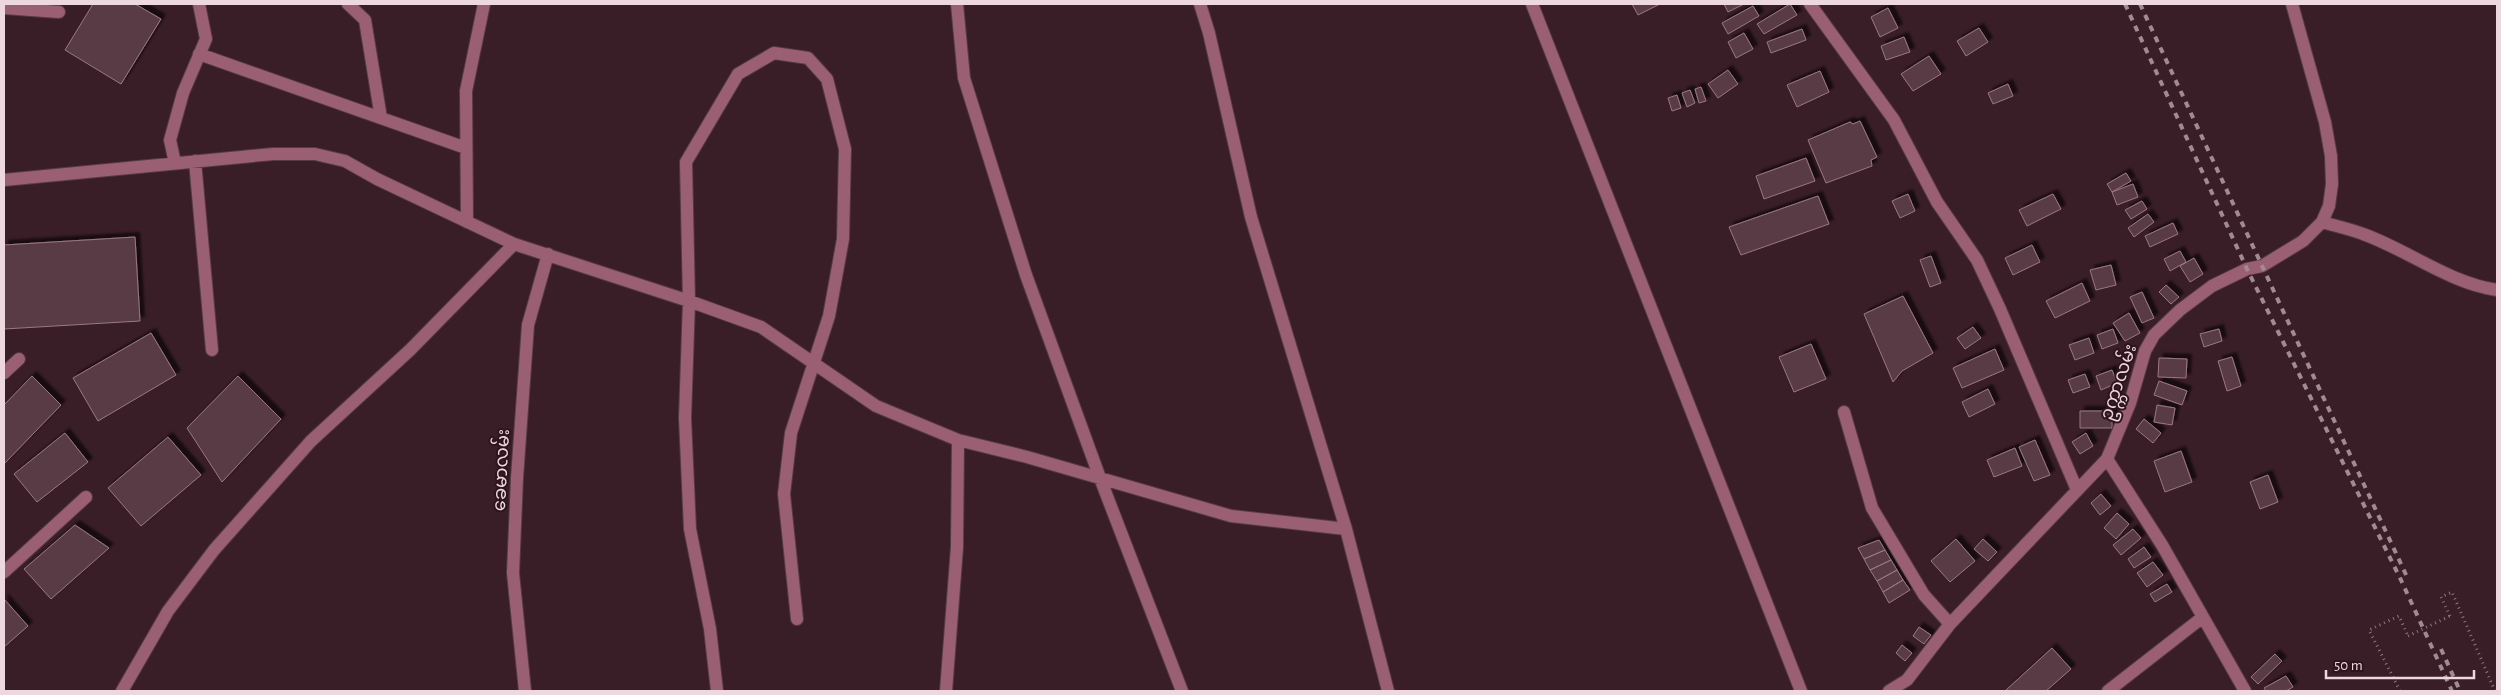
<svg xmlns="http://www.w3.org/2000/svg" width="2501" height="695" font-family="'Alegreya Sans','Noto Sans Myanmar',sans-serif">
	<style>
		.building { fill: #593b45; stroke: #9a7883; filter: url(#shadow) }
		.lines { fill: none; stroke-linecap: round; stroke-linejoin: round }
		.minor-casing { stroke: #563b44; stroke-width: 14 }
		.path { stroke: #917981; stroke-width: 3; stroke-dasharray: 1 4; stroke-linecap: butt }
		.minor { stroke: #9b5f74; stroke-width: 12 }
		.rail { stroke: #a18a91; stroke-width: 4; stroke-dasharray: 6 6; stroke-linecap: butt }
		.path-bridge { stroke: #917981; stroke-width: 3; stroke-dasharray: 1 4; stroke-linecap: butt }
		.labels { text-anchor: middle; stroke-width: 4; stroke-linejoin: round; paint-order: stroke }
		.street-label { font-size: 18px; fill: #ecd8de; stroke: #2e141e }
	</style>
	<defs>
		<filter id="shadow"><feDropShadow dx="4.5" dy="-4.5" stdDeviation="1" flood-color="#0009"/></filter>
	</defs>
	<rect width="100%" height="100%" fill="#391d27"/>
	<path class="building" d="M93 4H135L161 19 121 84 65 50Z
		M1632 4H1660L1638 15Z
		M1724 4H1744L1728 12Z
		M1790 4 1797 15 1764 34 1757 24Z
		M1753 6 1759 16 1728 34 1722 23Z
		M1888 8 1898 28 1880 37 1871 17Z
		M1979 28 1988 42 1966 56 1957 41Z
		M1802 29 1806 40 1771 53 1767 42Z
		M1744 33 1753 49 1736 58 1728 42Z
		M1904 37 1910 52 1886 60 1881 46Z
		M1929 56 1941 74 1913 91 1901 74Z
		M1728 70 1738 84 1718 98 1708 84Z
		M1820 71 1829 92 1797 107 1787 85Z
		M2008 84 2013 96 1993 104 1988 93Z
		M1701 87 1706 101 1699 103 1695 89Z
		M1690 90 1695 103 1687 107 1682 93Z
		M1677 95 1681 108 1672 111 1668 98Z
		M1860 121 1877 157 1871 160 1872 166 1826 183 1808 140 1850 122 1853 124Z
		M1806 158 1815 181 1764 199 1756 176Z
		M2126 173 2131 181 2112 192 2107 184Z
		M2133 184 2138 197 2117 205 2112 192Z
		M1908 194 1915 211 1900 218 1892 201Z
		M2053 194 2061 209 2027 226 2019 210Z
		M1818 196 1829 224 1741 255 1729 227Z
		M2142 201 2147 209 2131 219 2125 210Z
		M2148 214 2154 222 2134 237 2128 228Z
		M2173 223 2178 234 2150 247 2145 236Z
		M135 237 140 321 4 329V245Z
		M2032 245 2040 262 2013 275 2005 258Z
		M2180 251 2186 262 2170 271 2164 259Z
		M1931 256 1941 283 1930 287 1920 260Z
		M2194 258 2203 274 2190 282 2180 266Z
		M2111 265 2116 285 2096 290 2090 270Z
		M2082 283 2090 301 2055 318 2046 301Z
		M2166 285 2179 297 2171 304 2159 292Z
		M2142 292 2154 318 2142 323 2130 297Z
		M1903 296 1933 353 1902 371 1893 382 1864 314Z
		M2129 313 2140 333 2125 341 2113 323Z
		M1973 327 1981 338 1965 349 1957 338Z
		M2113 329 2118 343 2102 349 2097 335Z
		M2219 329 2222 341 2204 347 2200 334Z
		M151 333 176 375 98 421 73 378Z
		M2089 338 2094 353 2075 360 2069 345Z
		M1811 344 1826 379 1794 392 1779 357Z
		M1995 349 2004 370 1962 388 1953 368Z
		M2232 357 2241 386 2227 391 2218 361Z
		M2159 358 2187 359 2186 378 2158 377Z
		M2112 370 2117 383 2101 390 2096 376Z
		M2085 374 2090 387 2073 393 2068 380Z
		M32 376 61 405 4 464V405Z
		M238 376 281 419 222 482 187 428Z
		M2159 381 2187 391 2182 405 2154 395Z
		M1988 389 1995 404 1969 417 1962 402Z
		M2157 405 2175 408 2172 425 2154 422Z
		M2080 411H2112V428H2080Z
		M2144 419 2161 433 2153 443 2136 429Z
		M65 433 88 462 37 502 14 474Z
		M2086 433 2093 446 2080 454 2072 442Z
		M168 437 201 475 141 526 108 488Z
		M2035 440 2050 475 2034 481 2019 447Z
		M2015 448 2022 466 1994 477 1987 460Z
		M2181 451 2192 482 2165 492 2154 461Z
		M2268 475 2278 502 2260 509 2250 482Z
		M2101 494 2111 506 2100 515 2091 503Z
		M2117 513 2129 524 2116 539 2104 528Z
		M75 525 109 548 51 599 24 569Z
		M2133 529 2141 538 2121 555 2113 545Z
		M1956 539 1975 561 1950 582 1931 561Z
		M1983 539 1997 552 1988 561 1974 549Z
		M1879 540 1885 550 1864 559 1858 548Z
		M2144 547 2151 557 2134 568 2128 559Z
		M1885 550 1891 560 1870 570 1864 559Z
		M1891 560 1897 570 1877 581 1870 570Z
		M2153 562 2163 575 2147 587 2137 573Z
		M1897 570 1903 580 1883 592 1877 581Z
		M1903 580 1910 590 1889 603 1883 592Z
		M2167 584 2172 592 2155 602 2150 594Z
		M4 599 28 626 4 647Z
		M1919 627 1931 635 1924 644 1913 636Z
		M1902 645 1912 653 1905 661 1896 653Z
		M2052 648 2071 669 2046 691H2007L2006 690Z
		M2275 654 2282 661 2258 684 2251 677Z
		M2286 676 2293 687 2286 691H2266L2264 688Z"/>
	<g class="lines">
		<defs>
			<path id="minor" d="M348 4 365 20 381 118
				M957 4 964 78 1026 275 1100 478 1182 691
				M1200 4 1209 33 1251 217 1346 529 1388 691
				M1532 4 1801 691
				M1810 4 1894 120 1937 202 1977 260 2000 309 2077 490
				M4 8 59 12
				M199 54 466 148
				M195 161 212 350
				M175 163 170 140 183 93 206 39 199 4
				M4 180 273 154H315L345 161 377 179 514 244 689 301 761 327 876 406 958 440 1027 457 1231 516 1346 529
				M467 222 466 91 484 4
				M2322 222C2336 226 2350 229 2363 234 2408 250 2449 283 2497 290
				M4 373 19 359
				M1844 412 1872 508 1924 595 1950 624
				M2107 459 2162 545 2245 691
				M4 572 86 497
				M122 691 168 611 214 550 311 441 410 350 514 244
				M525 691 513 573 517 478 528 325 548 254
				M717 691 710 629 690 529 685 418 689 301 686 162 738 74 774 53 808 58 827 79 845 149 843 239 829 316 791 433 784 494 797 619
				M946 691 957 547 958 440
				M1889 691 1907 680 1950 624 2107 459 2130 403 2145 351 2154 335 2180 310 2212 286 2247 269 2262 266 2303 241 2322 222 2329 206 2332 184 2331 156 2325 122 2292 4
				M2108 691 2203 617"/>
		</defs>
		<use href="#minor" class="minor-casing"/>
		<path class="path" d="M2450 616 2441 597 2452 592 2495 691
			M2400 691 2369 630 2399 616 2408 636"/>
		<use href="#minor" class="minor"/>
		<path class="rail" d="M2125 4 2247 269 2401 580 2452 691
			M2140 4 2408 579
			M2441 649 2460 691"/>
		<path class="path-bridge" d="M2408 636 2450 616"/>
	</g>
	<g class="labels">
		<g class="street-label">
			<text transform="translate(2118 382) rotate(-71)" y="6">ဥက္ကာလမ်း</text>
			<text transform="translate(501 470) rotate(-87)" y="6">ခေမာလမ်း</text>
		</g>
	</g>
	<rect width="2501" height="695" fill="none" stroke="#ecd8de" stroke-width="10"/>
	<path d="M2326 670v8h148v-8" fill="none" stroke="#ecd8de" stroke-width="2.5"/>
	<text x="2334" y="670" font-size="15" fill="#ecd8de" stroke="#2e141e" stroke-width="4" paint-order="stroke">50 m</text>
</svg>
